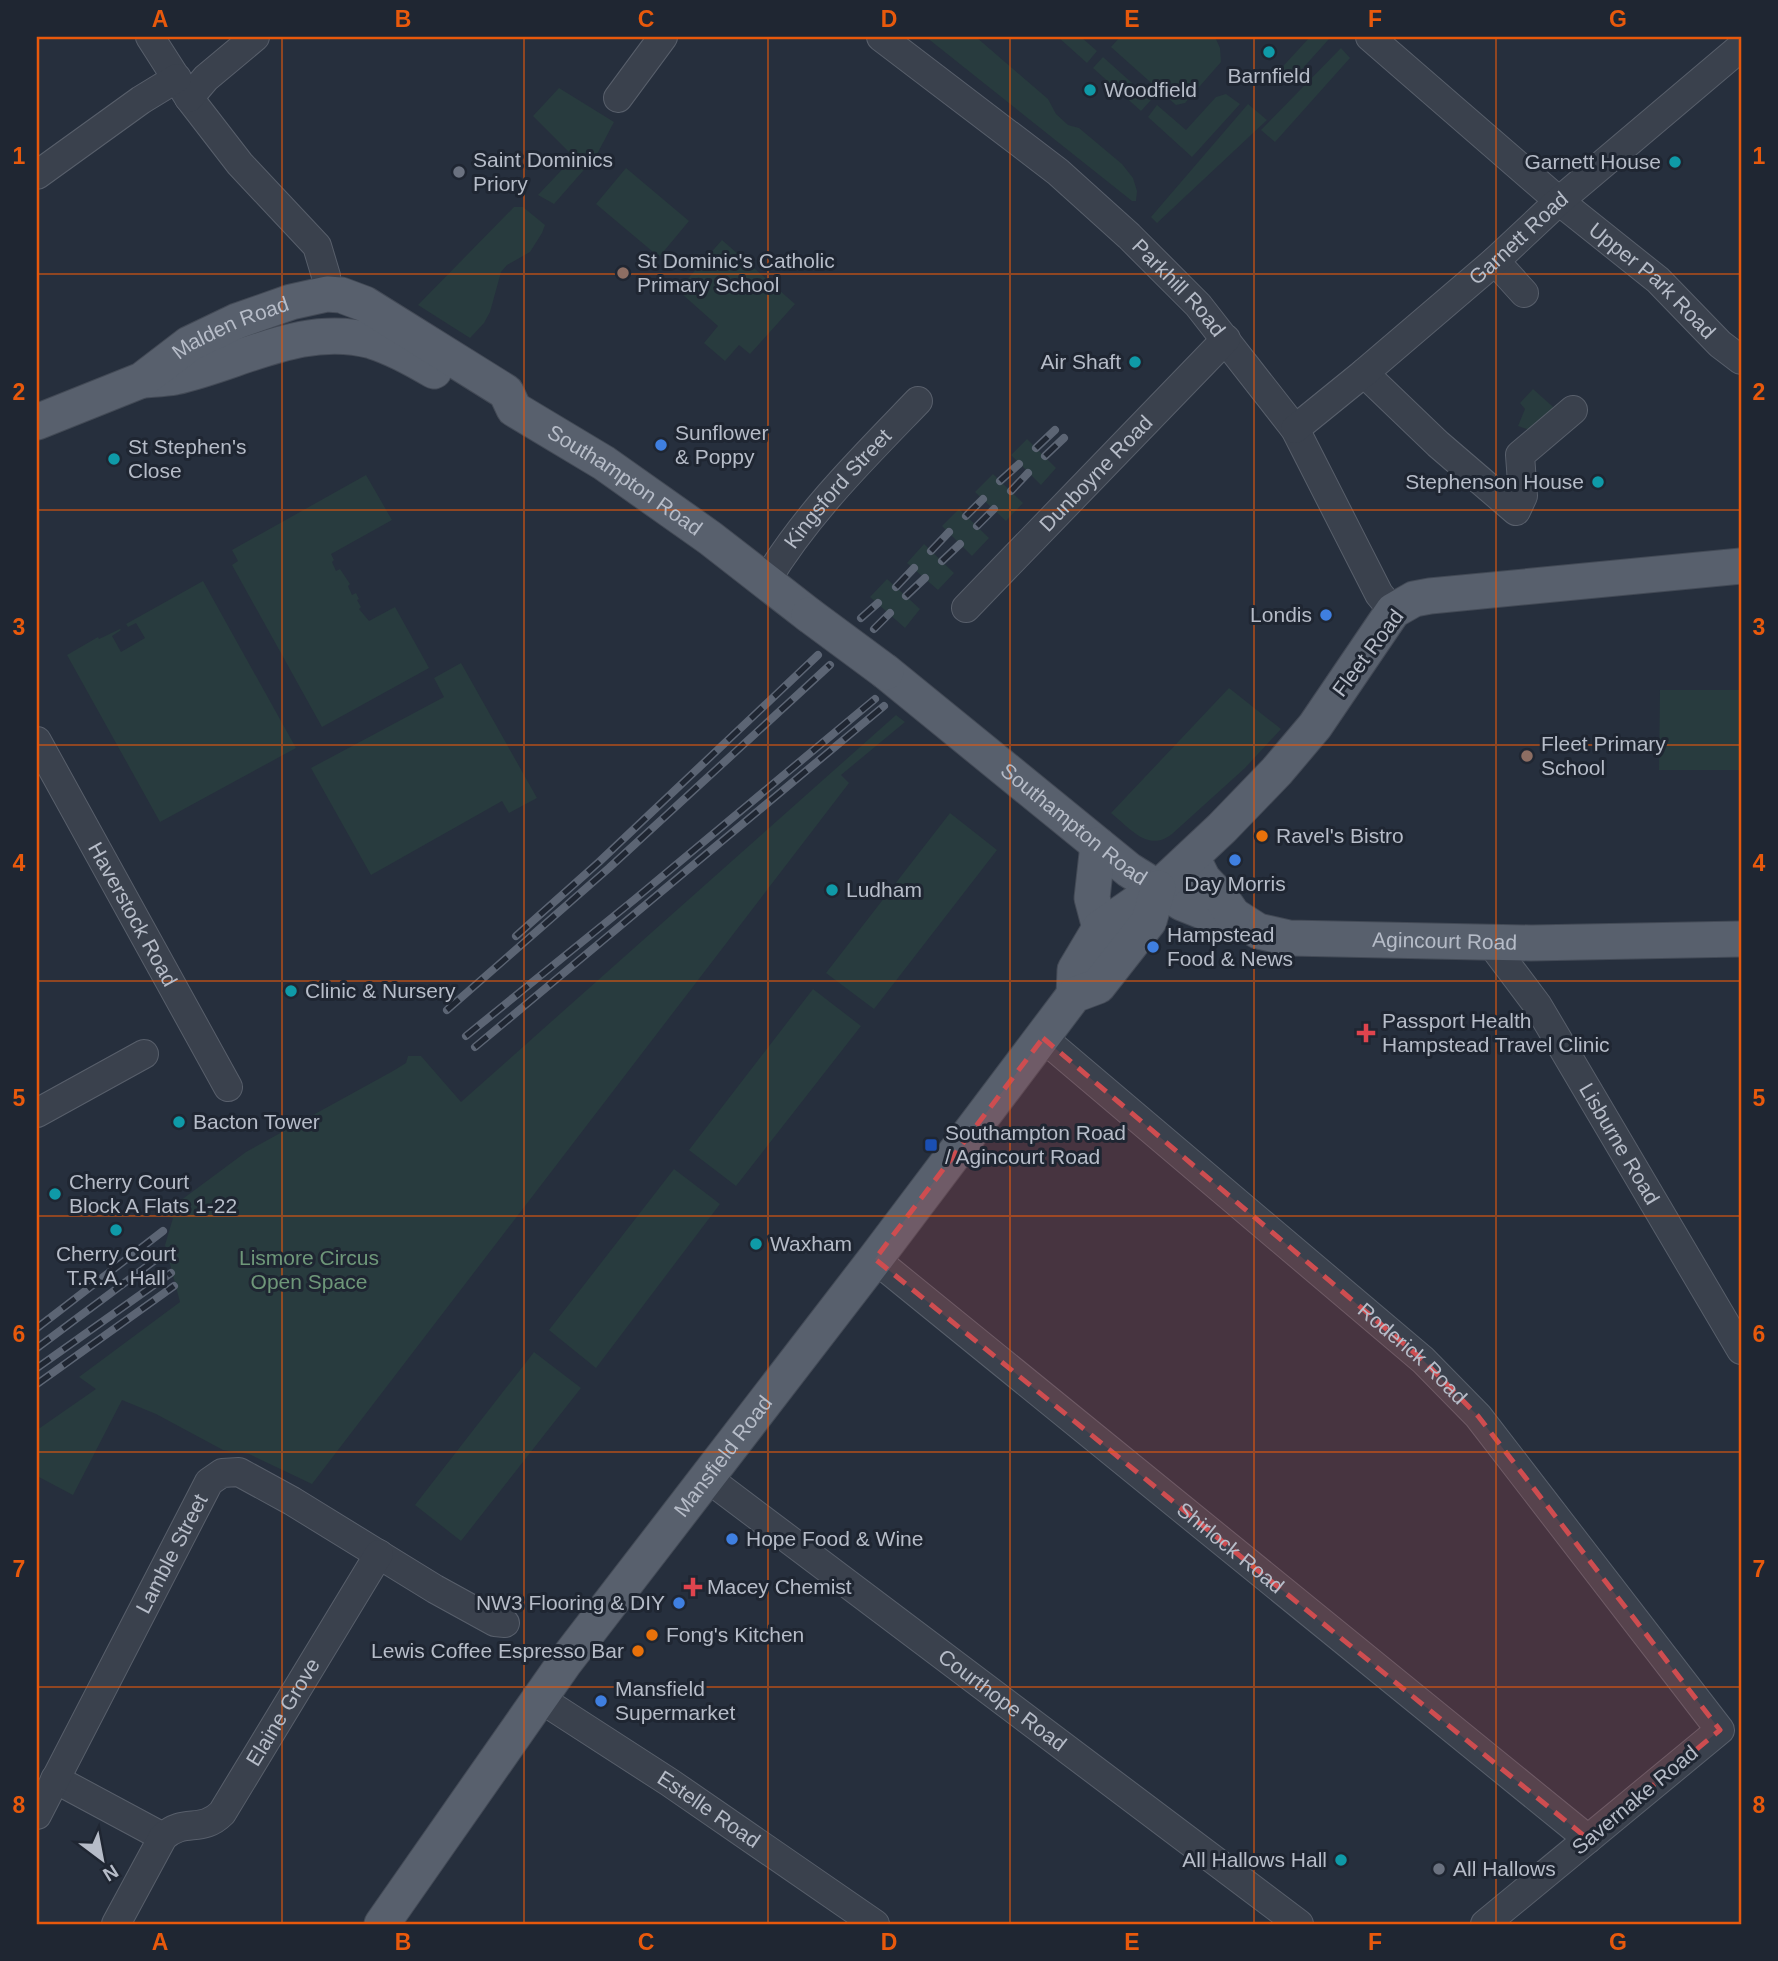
<svg xmlns="http://www.w3.org/2000/svg" width="1778" height="1961" font-family="Arial,sans-serif">
	<style>
		.green { fill: #283b3e }
		.lines { fill: none; stroke-linecap: round; stroke-linejoin: round }
		.minor-casing { stroke: #585f6b; stroke-width: 30 }
		.major-casing { stroke: #434a56; stroke-width: 37 }
		.minor { stroke: #3a414d; stroke-width: 28 }
		.major { stroke: #58606d; stroke-width: 35 }
		.rail-casing { stroke: #5c6574; stroke-width: 8 }
		.rail { stroke: #1f2632; stroke-width: 5; stroke-dasharray: 16; stroke-linecap: butt }
		.major-bridge-casing { stroke: #434a56; stroke-width: 37; stroke-linecap: butt }
		.major-bridge { stroke: #58606d; stroke-width: 35 }
		.marked { fill: #ce4d50; fill-opacity: 0.2; stroke: #ce4d50; stroke-width: 5; stroke-dasharray: 14 9; stroke-linejoin: round }
		.grid { fill: none; stroke: #e8590c; stroke-width: 2; stroke-opacity: 0.55 }
		.culture-dot { fill: #0f9aa8; stroke: #1f2632; stroke-width: 2.5 }
		.worship-dot { fill: #6b7280; stroke: #1f2632; stroke-width: 2.5 }
		.education-dot { fill: #8d6e63; stroke: #1f2632; stroke-width: 2.5 }
		.shop-dot { fill: #3f7fe0; stroke: #1f2632; stroke-width: 2.5 }
		.food-dot { fill: #e8710a; stroke: #1f2632; stroke-width: 2.5 }
		.health-dot { fill: #e0444e; stroke: #1f2632; stroke-width: 2.5 }
		.transit-dot { fill: #1a4fb4; stroke: #1f2632; stroke-width: 2.5 }
		.labels { text-anchor: middle; stroke-width: 6; stroke-linejoin: round; paint-order: stroke }
		.poi-label { font-size: 21px; fill: #b6bcc8; stroke: #1f2632; text-anchor: start }
		.street-label { font-size: 21px; fill: #b6bcc8; stroke: #1f2632 }
		.park-label { font-size: 21px; fill: #6e9779; stroke: #1f2632 }
		.neatline { fill: none; stroke: #e8590c; stroke-width: 2.5 }
		.grid-label { font-size: 23px; text-anchor: middle; font-weight: bold; fill: #e8590c }
	</style>
	<rect width="100%" height="100%" fill="#262f3d"/>
	<path class="green" d="M926 37H976L1048 99 1056 114 1068 125 1079 128 1122 164 1133 178 1137 191 1136 201H1132Z
		M1058 37H1081L1097 51 1087 63Z
		M1120 37H1215L1220 48 1221 62 1185 103 1176 105 1111 47Z
		M1310 37 1329 39 1294 78 1286 82 1278 80 1274 76Z
		M1341 48 1350 58 1275 142 1261 130Z
		M1103 57 1151 100 1141 111 1093 68Z
		M559 88 614 122 596 156 554 204 538 195 574 157 533 116Z
		M1226 94 1240 104 1192 157 1148 117 1157 105 1186 130 1216 97Z
		M1248 104 1267 120 1157 223 1151 217Z
		M626 168 689 221 659 257 596 204Z
		M514 207H523L545 225 542 233 530 252 507 265 501 272 490 312 484 323 470 338 418 305Z
		M722 240 795 304 750 354 739 345 725 361 704 343 718 326 673 286 679 279 684 283Z
		M1533 389 1561 414 1535 432 1518 426 1525 409 1520 403Z
		M1027 439 1056 468 1041 485 1011 455Z
		M993 474 1023 503 1006 521 975 492Z
		M366 475 392 520 331 554 334 560 332 562 336 571 340 569 350 584 348 586 352 595 356 593 359 599 357 600 361 607 359 609 369 621 395 607 429 668 322 727 232 565 238 561 232 550Z
		M959 509 989 538 972 556 942 526Z
		M924 544 954 573 938 590 907 563Z
		M887 579 920 609 905 628 870 597Z
		M203 581 296 748 160 822 67 655 98 637 99 639 120 629 121 630 112 636 121 652 145 638 136 623 128 627 126 624Z
		M461 663 537 798 509 813 502 801 371 875 311 768 444 697 434 678Z
		M1229 688 1281 729 1245 768 1172 834C1148 853 1130 828 1111 813Z
		M1660 690H1741V770H1659Z
		M896 715 905 722 841 775 849 783 312 1484 249 1454 223 1450 156 1414 122 1400 73 1495 37 1476V1430L96 1389 79 1377 180 1302 165 1245 173 1218 161 1215 246 1152 393 1071 406 1063 408 1056H421L461 1102Z
		M950 813 997 850 874 1009 826 973Z
		M813 989 861 1026 736 1186 689 1150Z
		M674 1169 720 1204 596 1368 549 1330Z
		M534 1352 581 1388 461 1541 415 1505Z"/>
	<g class="lines">
		<defs>
			<g id="minor">
				<path d="M150 37 189 98 240 164 317 246 326 276 327 294"/>
				<path id="s1" d="M881 37 1058 172 1129 236 1198 305 1295 429 1379 594 1393 611"/>
				<path id="s2" d="M1370 37 1559 201 1658 280 1720 344 1741 360"/>
				<path d="M189 98 206 78 255 37"/>
				<path d="M618 98 663 37"/>
				<path d="M37 175 141 100 177 78"/>
				<path d="M1495 261 1524 293"/>
				<path d="M1364 373 1438 444 1516 511 1523 496 1520 455 1573 410"/>
				<path id="s3" d="M1295 429 1364 373 1495 261 1559 201 1741 47"/>
				<path id="s4" d="M766 581C807 513 863 458 918 401"/>
				<path id="s5" d="M966 608 1226 339"/>
				<path id="s6" d="M37 741 228 1087"/>
				<path id="s7" d="M1490 942 1538 1006 1741 1350"/>
				<path id="s8" d="M1043 1038 1423 1360 1478 1416 1720 1730 1485 1924"/>
				<path d="M37 1113 144 1054"/>
				<path id="s9" d="M875 1259 1588 1839"/>
				<path id="s10" d="M706 1477 1299 1924"/>
				<path id="s11" d="M539 1698 669 1782 875 1924"/>
				<path d="M55 1779 163 1837"/>
				<path id="s12" d="M37 1815 209 1482 222 1473 239 1472 292 1501 435 1589 495 1622 505 1623"/>
				<path id="s13" d="M116 1924 163 1837C185 1817 201 1834 222 1813L379 1554"/>
			</g>
			<g id="major">
				<path d="M143 380C153 379 164 379 175 377 239 363 303 322 372 341 394 348 414 359 434 371"/>
				<path id="s14" d="M37 422 142 380 189 344 237 321 291 302 327 294 341 295 365 304 506 392 514 409 604 463 710 538 809 615"/>
				<path id="s15" d="M886 672 1129 870 1182 903 1207 913 1233 915 1258 931 1289 938 1531 943 1741 939"/>
				<path d="M1098 845 1092 898 1100 928"/>
				<path d="M1192 857 1203 879 1222 899 1233 915"/>
				<path d="M1074 995 1075 970 1100 928 1158 888 1222 828 1277 771 1315 726 1393 611 1414 599 1430 596 1741 566"/>
				<path id="s16" d="M382 1924 565 1662 875 1259 1074 995 1098 986 1149 921 1158 888"/>
			</g>
		</defs>
		<use href="#minor" class="minor-casing"/>
		<use href="#major" class="major-casing"/>
		<use href="#minor" class="minor"/>
		<use href="#major" class="major"/>
		<defs>
			<path id="rail" d="M1036 448 1055 430
				M1045 456 1064 438
				M1000 481 1019 464
				M1011 491 1028 473
				M966 516 983 499
				M977 526 994 509
				M931 551 949 532
				M942 561 960 544
				M896 587 914 568
				M906 596 925 578
				M861 618 878 603
				M874 629 890 613
				M516 936 599 862 818 655
				M447 1010 609 868 830 665
				M466 1036 635 899 875 699
				M475 1047 884 706
				M37 1328 163 1231
				M37 1348 166 1252
				M37 1368 171 1273
				M37 1384 174 1286"/>
		</defs>
		<use href="#rail" class="rail-casing"/>
		<use href="#rail" class="rail"/>
		<defs>
			<path id="major-bridge" d="M809 615 886 672"/>
		</defs>
		<use href="#major-bridge" class="major-bridge-casing"/>
		<use href="#major-bridge" class="major-bridge"/>
	</g>
	<path class="marked" d="M1043 1038 1423 1360 1478 1416 1720 1730 1588 1839 875 1259Z"/>
	<path class="grid" d="M282 37V1924M524 37V1924M768 37V1924M1010 37V1924M1254 37V1924M1496 37V1924M37 274H1741M37 510H1741M37 745H1741M37 981H1741M37 1216H1741M37 1452H1741M37 1687H1741"/>
	<g class="culture-dot">
		<circle cx="1269" cy="52" r="7"/>
		<circle cx="1090" cy="90" r="7"/>
		<circle cx="1675" cy="162" r="7"/>
		<circle cx="1135" cy="362" r="7"/>
		<circle cx="114" cy="459" r="7"/>
		<circle cx="1598" cy="482" r="7"/>
		<circle cx="832" cy="890" r="7"/>
		<circle cx="291" cy="991" r="7"/>
		<circle cx="179" cy="1122" r="7"/>
		<circle cx="55" cy="1194" r="7"/>
		<circle cx="116" cy="1230" r="7"/>
		<circle cx="756" cy="1244" r="7"/>
		<circle cx="1341" cy="1860" r="7"/>
	</g>
	<g class="worship-dot">
		<circle cx="459" cy="172" r="7"/>
		<circle cx="1439" cy="1869" r="7"/>
	</g>
	<g class="education-dot">
		<circle cx="623" cy="273" r="7"/>
		<circle cx="1527" cy="756" r="7"/>
	</g>
	<g class="shop-dot">
		<circle cx="661" cy="445" r="7"/>
		<circle cx="1326" cy="615" r="7"/>
		<circle cx="1235" cy="860" r="7"/>
		<circle cx="1153" cy="947" r="7"/>
		<circle cx="732" cy="1539" r="7"/>
		<circle cx="679" cy="1603" r="7"/>
		<circle cx="601" cy="1701" r="7"/>
	</g>
	<g class="food-dot">
		<circle cx="1262" cy="836" r="7"/>
		<circle cx="652" cy="1635" r="7"/>
		<circle cx="638" cy="1651" r="7"/>
	</g>
	<g class="health-dot">
		<path d="M1362.5 1022.5h7v7h7v7h-7v7h-7v-7h-7v-7h7z"/>
		<path d="M689.5 1576.5h7v7h7v7h-7v7h-7v-7h-7v-7h7z"/>
	</g>
	<rect class="transit-dot" x="924" y="1138" width="14" height="14" rx="3.5"/>
	<g class="labels">
		<g class="poi-label">
			<text x="1269" y="83" text-anchor="middle">Barnfield</text>
			<text x="1104" y="97">Woodfield</text>
			<text x="473" y="167">Saint Dominics<tspan x="473" dy="24">Priory</tspan></text>
			<text x="1661" y="169" text-anchor="end">Garnett House</text>
			<text x="637" y="268">St Dominic's Catholic<tspan x="637" dy="24">Primary School</tspan></text>
			<text x="1121" y="369" text-anchor="end">Air Shaft</text>
			<text x="675" y="440">Sunflower<tspan x="675" dy="24">&amp; Poppy</tspan></text>
			<text x="128" y="454">St Stephen's<tspan x="128" dy="24">Close</tspan></text>
			<text x="1584" y="489" text-anchor="end">Stephenson House</text>
			<text x="1312" y="622" text-anchor="end">Londis</text>
			<text x="1541" y="751">Fleet Primary<tspan x="1541" dy="24">School</tspan></text>
			<text x="1276" y="843">Ravel's Bistro</text>
			<text x="1235" y="891" text-anchor="middle">Day Morris</text>
			<text x="846" y="897">Ludham</text>
			<text x="1167" y="942">Hampstead<tspan x="1167" dy="24">Food &amp; News</tspan></text>
			<text x="305" y="998">Clinic &amp; Nursery</text>
			<text x="1382" y="1028">Passport Health<tspan x="1382" dy="24">Hampstead Travel Clinic</tspan></text>
			<text x="193" y="1129">Bacton Tower</text>
			<text x="945" y="1140">Southampton Road<tspan x="945" dy="24">/ Agincourt Road</tspan></text>
			<text x="69" y="1189">Cherry Court<tspan x="69" dy="24">Block A Flats 1-22</tspan></text>
			<text x="770" y="1251">Waxham</text>
			<text x="116" y="1261" text-anchor="middle">Cherry Court<tspan x="116" dy="24">T.R.A. Hall</tspan></text>
			<text x="746" y="1546">Hope Food &amp; Wine</text>
			<text x="707" y="1594">Macey Chemist</text>
			<text x="665" y="1610" text-anchor="end">NW3 Flooring &amp; DIY</text>
			<text x="666" y="1642">Fong's Kitchen</text>
			<text x="624" y="1658" text-anchor="end">Lewis Coffee Espresso Bar</text>
			<text x="615" y="1696">Mansfield<tspan x="615" dy="24">Supermarket</tspan></text>
			<text x="1327" y="1867" text-anchor="end">All Hallows Hall</text>
			<text x="1453" y="1876">All Hallows</text>
		</g>
		<g class="street-label">
			<text dy="7" stroke="none"><textPath href="#s3" startOffset="294">Garnett Road</textPath></text>
			<text dy="7" stroke="none"><textPath href="#s2" startOffset="373">Upper Park Road</textPath></text>
			<text dy="7" stroke="none"><textPath href="#s1" startOffset="390">Parkhill Road</textPath></text>
			<text dy="7" stroke="none"><textPath href="#s14" startOffset="217">Malden Road</textPath></text>
			<text dy="7" stroke="none"><textPath href="#s5" startOffset="187">Dunboyne Road</textPath></text>
			<text dy="7" stroke="none"><textPath href="#s14" startOffset="676">Southampton Road</textPath></text>
			<text dy="7" stroke="none"><textPath href="#s4" startOffset="117">Kingsford Street</textPath></text>
			<text transform="translate(1368 653) rotate(-53)" y="7">Fleet Road</text>
			<text dy="7" stroke="none"><textPath href="#s15" startOffset="242">Southampton Road</textPath></text>
			<text dy="7" stroke="none"><textPath href="#s6" startOffset="198">Haverstock Road</textPath></text>
			<text dy="7" stroke="none"><textPath href="#s15" startOffset="646">Agincourt Road</textPath></text>
			<text dy="7" stroke="none"><textPath href="#s7" startOffset="240">Lisburne Road</textPath></text>
			<text dy="7" stroke="none"><textPath href="#s8" startOffset="486">Roderick Road</textPath></text>
			<text dy="7" stroke="none"><textPath href="#s16" startOffset="579">Mansfield Road</textPath></text>
			<text dy="7" stroke="none"><textPath href="#s9" startOffset="458">Shirlock Road</textPath></text>
			<text dy="7" stroke="none"><textPath href="#s12" startOffset="294">Lamble Street</textPath></text>
			<text dy="7" stroke="none"><textPath href="#s10" startOffset="371">Courthope Road</textPath></text>
			<text dy="7" stroke="none"><textPath href="#s13" startOffset="282">Elaine Grove</textPath></text>
			<text transform="translate(1635 1800) rotate(-40)" y="7">Savernake Road</text>
			<text dy="7" stroke="none"><textPath href="#s11" startOffset="203">Estelle Road</textPath></text>
		</g>
		<g class="park-label">
			<text x="309" y="1265">Lismore Circus<tspan x="309" dy="24">Open Space</tspan></text>
		</g>
	</g>
	<rect width="1778" height="1961" fill="none" stroke="#1f2632" stroke-width="77"/>
	<g transform="translate(102 1859) rotate(148)" stroke="#1f2632" stroke-width="5" paint-order="stroke">
	<path d="M0-5L12 26L0 18L-12 26Z" fill="#b6bcc8"/>
	<text y="-10" font-size="19" font-weight="bold" text-anchor="middle" fill="#b6bcc8">N</text>
	</g>
	<rect x="38" y="38" width="1702" height="1885" class="neatline"/>
	<g class="grid-label">
		<text x="160" y="27">A</text>
		<text x="403" y="27">B</text>
		<text x="646" y="27">C</text>
		<text x="889" y="27">D</text>
		<text x="1132" y="27">E</text>
		<text x="1375" y="27">F</text>
		<text x="1618" y="27">G</text>
		<text x="19" y="164">1</text>
		<text x="1759" y="164">1</text>
		<text x="19" y="400">2</text>
		<text x="1759" y="400">2</text>
		<text x="19" y="635">3</text>
		<text x="1759" y="635">3</text>
		<text x="19" y="871">4</text>
		<text x="1759" y="871">4</text>
		<text x="19" y="1106">5</text>
		<text x="1759" y="1106">5</text>
		<text x="19" y="1342">6</text>
		<text x="1759" y="1342">6</text>
		<text x="19" y="1577">7</text>
		<text x="1759" y="1577">7</text>
		<text x="19" y="1813">8</text>
		<text x="1759" y="1813">8</text>
		<text x="160" y="1950">A</text>
		<text x="403" y="1950">B</text>
		<text x="646" y="1950">C</text>
		<text x="889" y="1950">D</text>
		<text x="1132" y="1950">E</text>
		<text x="1375" y="1950">F</text>
		<text x="1618" y="1950">G</text>
	</g>
</svg>
